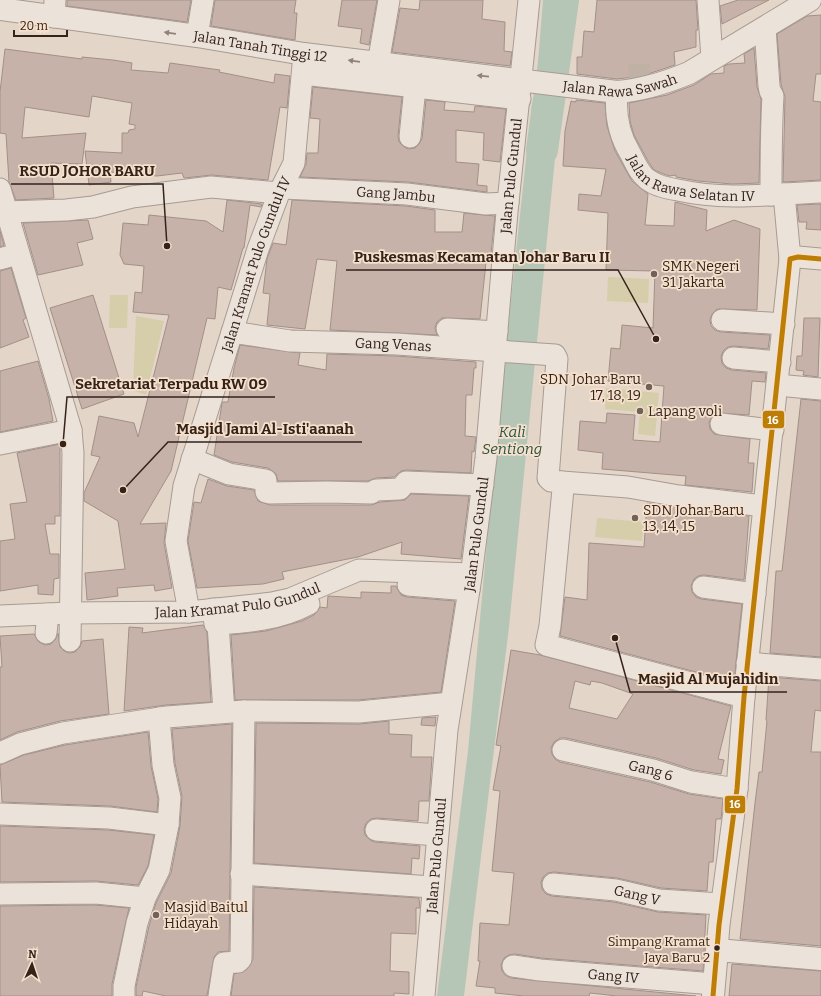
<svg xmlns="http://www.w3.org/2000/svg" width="821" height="996" font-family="Bitter,serif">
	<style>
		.green { fill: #d6cdaa }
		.water { fill: #b5c6b7 }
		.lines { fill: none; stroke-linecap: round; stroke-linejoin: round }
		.river { stroke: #b5c6b7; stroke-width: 32 }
		.building { fill: #c6b2a9; stroke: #a29088; fill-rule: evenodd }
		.minor-tunnel { stroke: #c0b1a5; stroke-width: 21; stroke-dasharray: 21 10; stroke-linecap: butt }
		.minor-casing { stroke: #a79b92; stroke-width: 23 }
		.tertiary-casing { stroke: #a79b92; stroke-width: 24 }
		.minor { stroke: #ebe2da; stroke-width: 21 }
		.tertiary { stroke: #ebe2da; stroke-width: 22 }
		.bus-1-casing { stroke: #f6e1cc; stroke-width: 8 }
		.bus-1 { stroke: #bd7e08; stroke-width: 5 }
		.oneway { fill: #90827a }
		.poi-dot { fill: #726158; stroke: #f6e1cc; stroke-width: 1.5 }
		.bus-dot { fill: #35221b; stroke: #f6e1cc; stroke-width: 1.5 }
		.labels { text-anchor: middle; stroke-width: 3.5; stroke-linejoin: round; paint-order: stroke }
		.bus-label { font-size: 13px; fill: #35221b; stroke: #f6e1cc; text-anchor: end }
		.street-label { font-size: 14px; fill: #35221b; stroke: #f6e1cc }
		.poi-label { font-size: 14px; fill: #35221b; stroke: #f6e1cc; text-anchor: start }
		.water-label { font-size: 15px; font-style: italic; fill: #2a5549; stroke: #f6e1cc }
		.leader { fill: none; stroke: #35221b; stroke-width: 1.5 }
		.callout-dot { fill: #35221b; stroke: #f6e1cc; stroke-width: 1.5 }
		.callout-label { font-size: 15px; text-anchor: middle; font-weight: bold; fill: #35221b; stroke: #f6e1cc; stroke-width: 3.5; stroke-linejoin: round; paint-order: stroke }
		.line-badge { stroke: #f6e1cc; stroke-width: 1.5 }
		.badge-label { font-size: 11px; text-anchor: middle; font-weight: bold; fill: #fff }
	</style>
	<rect width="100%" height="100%" fill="#e3d5c8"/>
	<path class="green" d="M608 277 649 279 648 303 607 301Z
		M110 295H128L127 328H109Z
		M136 316 164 321 146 395 133 390Z
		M606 388 659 393 655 436 638 434 640 412 605 409Z
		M597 518 644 522 642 541 595 537Z"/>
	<path class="water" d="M543 0H575L567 77 537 75Z
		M532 103 560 107 509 627 464 996H437L468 751 498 421Z"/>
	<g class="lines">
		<path class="river" d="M542 150 563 0"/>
	</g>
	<path class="building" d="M67 0H191L187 22 67 6Z
		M215 0H296L294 13H297L295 40 211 26Z
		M342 0H377L369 45 360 43 362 29 338 26Z
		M420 0H483L482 19 505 22 504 51 512 52 510 66 392 52 400 8 419 10Z
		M597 0H696L698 30H696V47L674 52 675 65 642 76 617 79 577 74V57H582L584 31 594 32Z
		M738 0H769L722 24 720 6Z
		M821 15V74H816L813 101 821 102V180L783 182 785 97 781 84 777 34 807 16Z
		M754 48 757 87 761 99 759 183 732 184 698 181 676 177V175L669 176 654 170 648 161 634 135 630 121 629 103 667 95 694 85 711 74 724 73V66L729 64 745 63 744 54Z
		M5 49 82 59V57L113 60 132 63 131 70 168 73 170 63 220 70 219 72 274 83 275 74 290 76 287 108 280 107 268 180 212 175 184 178 182 173 157 176 110 172 111 182 89 185 85 151 122 153V133H128L129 130 135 129V125L129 124 132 103 92 96 89 117 25 107 22 138 86 133 82 164 51 163 54 198 16 200 9 182 6 134 0 133V92Z
		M313 87 402 97 398 136 399 142 403 146 408 149 415 148 419 144 422 139 426 100 445 102 444 110 474 112 475 106 506 109 500 162 483 160 484 133 456 130V162L479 164 477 185 487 186V192L408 182 300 177 306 164 307 153H318L320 119 310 118Z
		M576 100 605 103 607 126 615 151 632 181 648 194 645 225 674 226 675 202 707 210 706 231 734 220 760 229 757 310 717 309 712 314 710 320 711 326 715 330 721 332 770 335 768 349 734 346 728 347 723 351 721 357 722 363 726 368 732 370 766 373 765 382 752 381 749 415 717 413 712 417 709 422 710 429 714 434 750 439 748 463H754L752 492 685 485 686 476 602 469 603 453 578 450 580 421 606 423 607 413 635 415 633 440 660 442 664 386 608 381 611 348 620 349 622 325 653 328 655 271 606 270 608 213 578 210 579 194 601 196 606 169 563 166 565 131 571 101 576 102Z
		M227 200 262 204 261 207 250 205 244 248H243L231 290 218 287 215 319 207 318 171 471 140 524 166 523 164 543 172 588 155 591 154 585 117 588 118 596 87 600 85 573 125 569 118 521 84 501V493L100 457 91 455 99 416 134 423 138 437 169 315 133 312 135 292 142 293 144 266 124 264 120 255 123 223 148 225 149 215 206 221 223 232Z
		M292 200 406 206 435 210V232H462L464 213 495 216 491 253H487L480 319 442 318 437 322 435 328 437 335 330 330 337 261 317 259 305 329 267 325 270 294 263 293 267 259 273 243 286 245Z
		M821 204V230L806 229 807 222H799L797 205Z
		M88 220 93 239 77 243 83 265 38 275 23 223Z
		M0 231 4 245 0 247Z
		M11 268 26 318 23 320 29 337 0 348V271Z
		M93 295 124 394 82 409 50 308Z
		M804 318H820L818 377 803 375 804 371 796 370 797 356H802Z
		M240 345 300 353 298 365 326 370 327 354 396 356 476 362V368H474L472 395H466L465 436 476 437 474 452 472 451 471 473 406 470 401 471 394 477 376 478 368 481H278L276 474 268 468 232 462 214 455 222 403 223 402H228L234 368Z
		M38 361 49 399 53 421 0 432V371Z
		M801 399 821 401V657L770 653 776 571H782Z
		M60 444V516H55V524H45L50 554H59V578L54 579 53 595 38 594V585L0 591V541L15 539 10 504 27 502 17 453Z
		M208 479 227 486 254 490 258 501 270 505H371L380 502 405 500 411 494 469 496 461 559 401 554 402 542 358 557 282 572 284 579 263 584 197 588 188 541 194 502 201 503Z
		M647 503 749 516 744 580 704 575 698 576 694 579 691 586 692 592 696 597 701 599 742 604 734 682 560 636 565 597 587 600 589 543 644 547Z
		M391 586H396L401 595 407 597 455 601 441 692 358 700H235L231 635 266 631 302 621 314 615 320 607 327 608 328 596 361 598V592L391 593Z
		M203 625 207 632 211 702 166 705 124 711 129 627 143 628 142 633Z
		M58 633 60 647 64 651 69 653 75 652 80 647 82 641 103 639 109 714 60 721 17 732 0 740V667H2L0 636 34 634 39 642 45 645 51 644 55 640Z
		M511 650 540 655 731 706 718 759 724 760 721 774 694 770 656 758 566 738H560L554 742 551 748 552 754 555 759 560 762 650 782 689 794 723 799 721 819H716L713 862H709L707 891 661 888 617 878 554 872 548 873 543 877 541 882 542 889 546 894 552 896 614 902 658 912 706 915 703 971 541 958 515 954 509 955 504 958 501 965 502 971 505 975 511 978 696 996H617L590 993 589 996H524L495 993V988L476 986 480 961H478L480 923 509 925 514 873 492 871 500 791 493 790 501 746 496 745ZM575 681 590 685 591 681 602 683 633 694 617 719 569 708Z
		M769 677 821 681V711L815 710 811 752H821V946L740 939 755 803 759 772H762L767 721 766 720Z
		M436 717 435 726 421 725 422 718Z
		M389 721V734L412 735 411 757H432L429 801H419L418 821 377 818 371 819 366 823 364 829 365 835 370 840 375 842 420 846 419 859 412 858 411 874 254 863 256 723 359 724Z
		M232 724 229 951 218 952 214 957 207 996H166L143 991 142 996H136V987L149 926 156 903 171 873 180 826 182 796 175 763 172 729Z
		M148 732 151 766 158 799 157 812 110 806 2 802 0 765 24 755 65 745Z
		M0 826 108 830 154 835 148 866 138 885 96 881 0 882Z
		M254 887 419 898 420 908H416V934L391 933 390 971 409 972V994L394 993V996H231L234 974 246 970 253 959Z
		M95 905 129 908 112 984V996H0V906Z
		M732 964 821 971V996H729Z"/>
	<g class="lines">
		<path class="minor-tunnel" d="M639 85V64"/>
		<defs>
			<g id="minor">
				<path d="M708 0 712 59"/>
				<path d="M54 17 55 0"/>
				<path d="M765 28 769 86 770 91 773 96C771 129 771 162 771 195"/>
				<path d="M197 36 203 0"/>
				<path d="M378 64 389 0"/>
				<path d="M303 74 520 99"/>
				<path id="s1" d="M617 92C615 113 619 135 630 153 635 162 639 173 647 179 656 186 667 188 678 190 727 201 772 194 821 192"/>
				<path d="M410 137 415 87"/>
				<path id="s2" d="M283 188 407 194 486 204 508 203"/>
				<path d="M0 189 71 430 73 453 70 641"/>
				<path d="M784 194 790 259"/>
				<path d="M6 212 66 210 93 207 132 197 211 187 279 193"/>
				<path d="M0 259 18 254"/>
				<path d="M722 320 784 324"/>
				<path d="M447 329 497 332"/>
				<path id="s3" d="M232 332 290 341 397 344 555 355 557 359 548 478 551 481 562 482 563 489 550 626 546 645 744 697"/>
				<path d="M733 358 780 362"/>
				<path d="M777 385 821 389"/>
				<path d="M721 424 773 430"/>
				<path d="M0 444 71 430"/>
				<path d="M192 459 229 474 266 480V492L270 493 327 492 371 493 376 490 400 489 406 482 483 485"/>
				<path d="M562 482 628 487 679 496 764 506"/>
				<path d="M408 585 469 590"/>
				<path d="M703 587 755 594"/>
				<path d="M213 609 215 624C248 622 279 620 309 604"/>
				<path d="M217 609 224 712"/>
				<path id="s4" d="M189 612 176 541 184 486 258 249 279 193 294 163 304 54"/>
				<path id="s5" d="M0 616 69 613 189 612 272 603 290 599 359 570 471 574"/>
				<path d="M46 633 48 614"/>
				<path d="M747 663 821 669"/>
				<path id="s6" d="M563 750 653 770 691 782 737 789"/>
				<path d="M0 753 20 744 63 733 167 717 244 711 359 712 451 703"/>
				<path d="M0 814 109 818 168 825"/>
				<path d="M376 830 436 835"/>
				<path d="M241 874 432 887"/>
				<path id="s7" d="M553 884 616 890 659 900 721 904"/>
				<path d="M0 894 96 893 145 898"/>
				<path d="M717 950 719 925 737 789 744 697 790 259 798 257 821 259"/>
				<path id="s8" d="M513 966 540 970 714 984"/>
				<path d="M124 996V986L137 923 145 898 159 870 168 825 170 798 163 765 159 718"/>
				<path d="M219 996 224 963 238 962 241 959 244 711"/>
				<path id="s9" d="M424 996 447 730 471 577 486 458 507 212 529 0"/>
			</g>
			<g id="tertiary">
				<path id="s10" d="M0 9 197 36 304 54 617 92C643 90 665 83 689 73L810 0"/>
				<path d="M713 996 717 950 821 959"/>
			</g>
		</defs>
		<use href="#minor" class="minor-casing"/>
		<use href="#tertiary" class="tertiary-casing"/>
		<use href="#minor" class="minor"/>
		<use href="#tertiary" class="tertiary"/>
		<defs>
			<path id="bus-1" d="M713 996 719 925 737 789 744 697 790 259 798 257 821 259"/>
		</defs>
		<use href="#bus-1" class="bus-1-casing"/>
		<use href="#bus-1" class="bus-1"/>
	</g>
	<defs><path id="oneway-solid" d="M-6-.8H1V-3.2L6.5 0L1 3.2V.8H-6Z"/></defs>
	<g class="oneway">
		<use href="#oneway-solid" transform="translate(170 33) rotate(-172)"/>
		<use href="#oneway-solid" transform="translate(354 61) rotate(-172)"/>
		<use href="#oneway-solid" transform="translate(483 76) rotate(-174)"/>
	</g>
	<g class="poi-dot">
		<circle cx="654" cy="274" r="4"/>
		<circle cx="649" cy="387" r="4"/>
		<circle cx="640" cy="411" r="4"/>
		<circle cx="635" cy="518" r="4"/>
		<circle cx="156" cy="915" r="4"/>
	</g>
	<circle class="bus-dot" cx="717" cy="948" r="3.5"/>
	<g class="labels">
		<g class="bus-label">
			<text x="710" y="946">Simpang Kramat<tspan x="710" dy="16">Jaya Baru 2</tspan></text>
		</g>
		<g class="street-label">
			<text dy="5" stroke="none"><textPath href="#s10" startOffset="263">Jalan Tanah Tinggi 12</textPath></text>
			<text dy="5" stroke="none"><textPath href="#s10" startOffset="626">Jalan Rawa Sawah</textPath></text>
			<text dy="5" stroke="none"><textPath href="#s1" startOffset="136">Jalan Rawa Selatan IV</textPath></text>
			<text dy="5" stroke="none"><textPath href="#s9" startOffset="825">Jalan Pulo Gundul</textPath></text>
			<text dy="5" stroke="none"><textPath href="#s2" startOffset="113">Gang Jambu</textPath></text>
			<text dy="5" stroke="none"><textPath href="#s4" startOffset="361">Jalan Kramat Pulo Gundul IV</textPath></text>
			<text dy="5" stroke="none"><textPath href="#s3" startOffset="162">Gang Venas</textPath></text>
			<text dy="5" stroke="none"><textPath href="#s9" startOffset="465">Jalan Pulo Gundul</textPath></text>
			<text dy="5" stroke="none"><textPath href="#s5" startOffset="239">Jalan Kramat Pulo Gundul</textPath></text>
			<text dy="5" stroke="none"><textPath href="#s6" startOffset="90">Gang 6</textPath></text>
			<text dy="5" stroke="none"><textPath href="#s9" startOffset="141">Jalan Pulo Gundul</textPath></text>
			<text dy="5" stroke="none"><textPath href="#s7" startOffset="85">Gang V</textPath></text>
			<text dy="5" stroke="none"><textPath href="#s8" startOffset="101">Gang IV</textPath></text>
		</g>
		<g class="poi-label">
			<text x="662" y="271">SMK Negeri<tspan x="662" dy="16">31 Jakarta</tspan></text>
			<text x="641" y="384" text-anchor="end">SDN Johar Baru<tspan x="641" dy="16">17, 18, 19</tspan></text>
			<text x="648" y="416">Lapang voli</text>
			<text x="643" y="515">SDN Johar Baru<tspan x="643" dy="16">13, 14, 15</tspan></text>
			<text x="164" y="912">Masjid Baitul<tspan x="164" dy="16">Hidayah</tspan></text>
		</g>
		<g class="water-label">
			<text x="512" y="437">Kali<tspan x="512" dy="17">Sentiong</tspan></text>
		</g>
	</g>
	<path class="leader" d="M167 246L163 184H11M656 339L618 270H346M63 444L67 397H275M123 490L168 442H362M615 638L630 692H787"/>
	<g class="callout-dot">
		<circle cx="167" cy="246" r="4"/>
		<circle cx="656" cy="339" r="4"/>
		<circle cx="63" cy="444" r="4"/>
		<circle cx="123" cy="490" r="4"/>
		<circle cx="615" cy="638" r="4"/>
	</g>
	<g class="callout-label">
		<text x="87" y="176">RSUD JOHOR BARU</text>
		<text x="482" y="262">Puskesmas Kecamatan Johar Baru II</text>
		<text x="171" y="389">Sekretariat Terpadu RW 09</text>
		<text x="265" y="434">Masjid Jami Al-Isti'aanah</text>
		<text x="708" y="684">Masjid Al Mujahidin</text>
	</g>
	<g class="line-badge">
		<rect x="762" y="410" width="23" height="19" rx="4" fill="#bd7e08"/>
		<rect x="724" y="795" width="22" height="19" rx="4" fill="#bd7e08"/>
	</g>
	<g class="badge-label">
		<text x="773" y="424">16</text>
		<text x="735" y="808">16</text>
	</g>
	<g transform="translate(32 964) rotate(3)" stroke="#f6e1cc" stroke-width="3" paint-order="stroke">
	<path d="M0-3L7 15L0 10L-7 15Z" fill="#35221b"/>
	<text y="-6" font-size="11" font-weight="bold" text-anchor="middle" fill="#35221b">N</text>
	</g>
	<path d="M14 30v6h53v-6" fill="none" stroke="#35221b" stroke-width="2"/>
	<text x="20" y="30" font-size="12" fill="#35221b" stroke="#f6e1cc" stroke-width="3" paint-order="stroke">20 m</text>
</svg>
